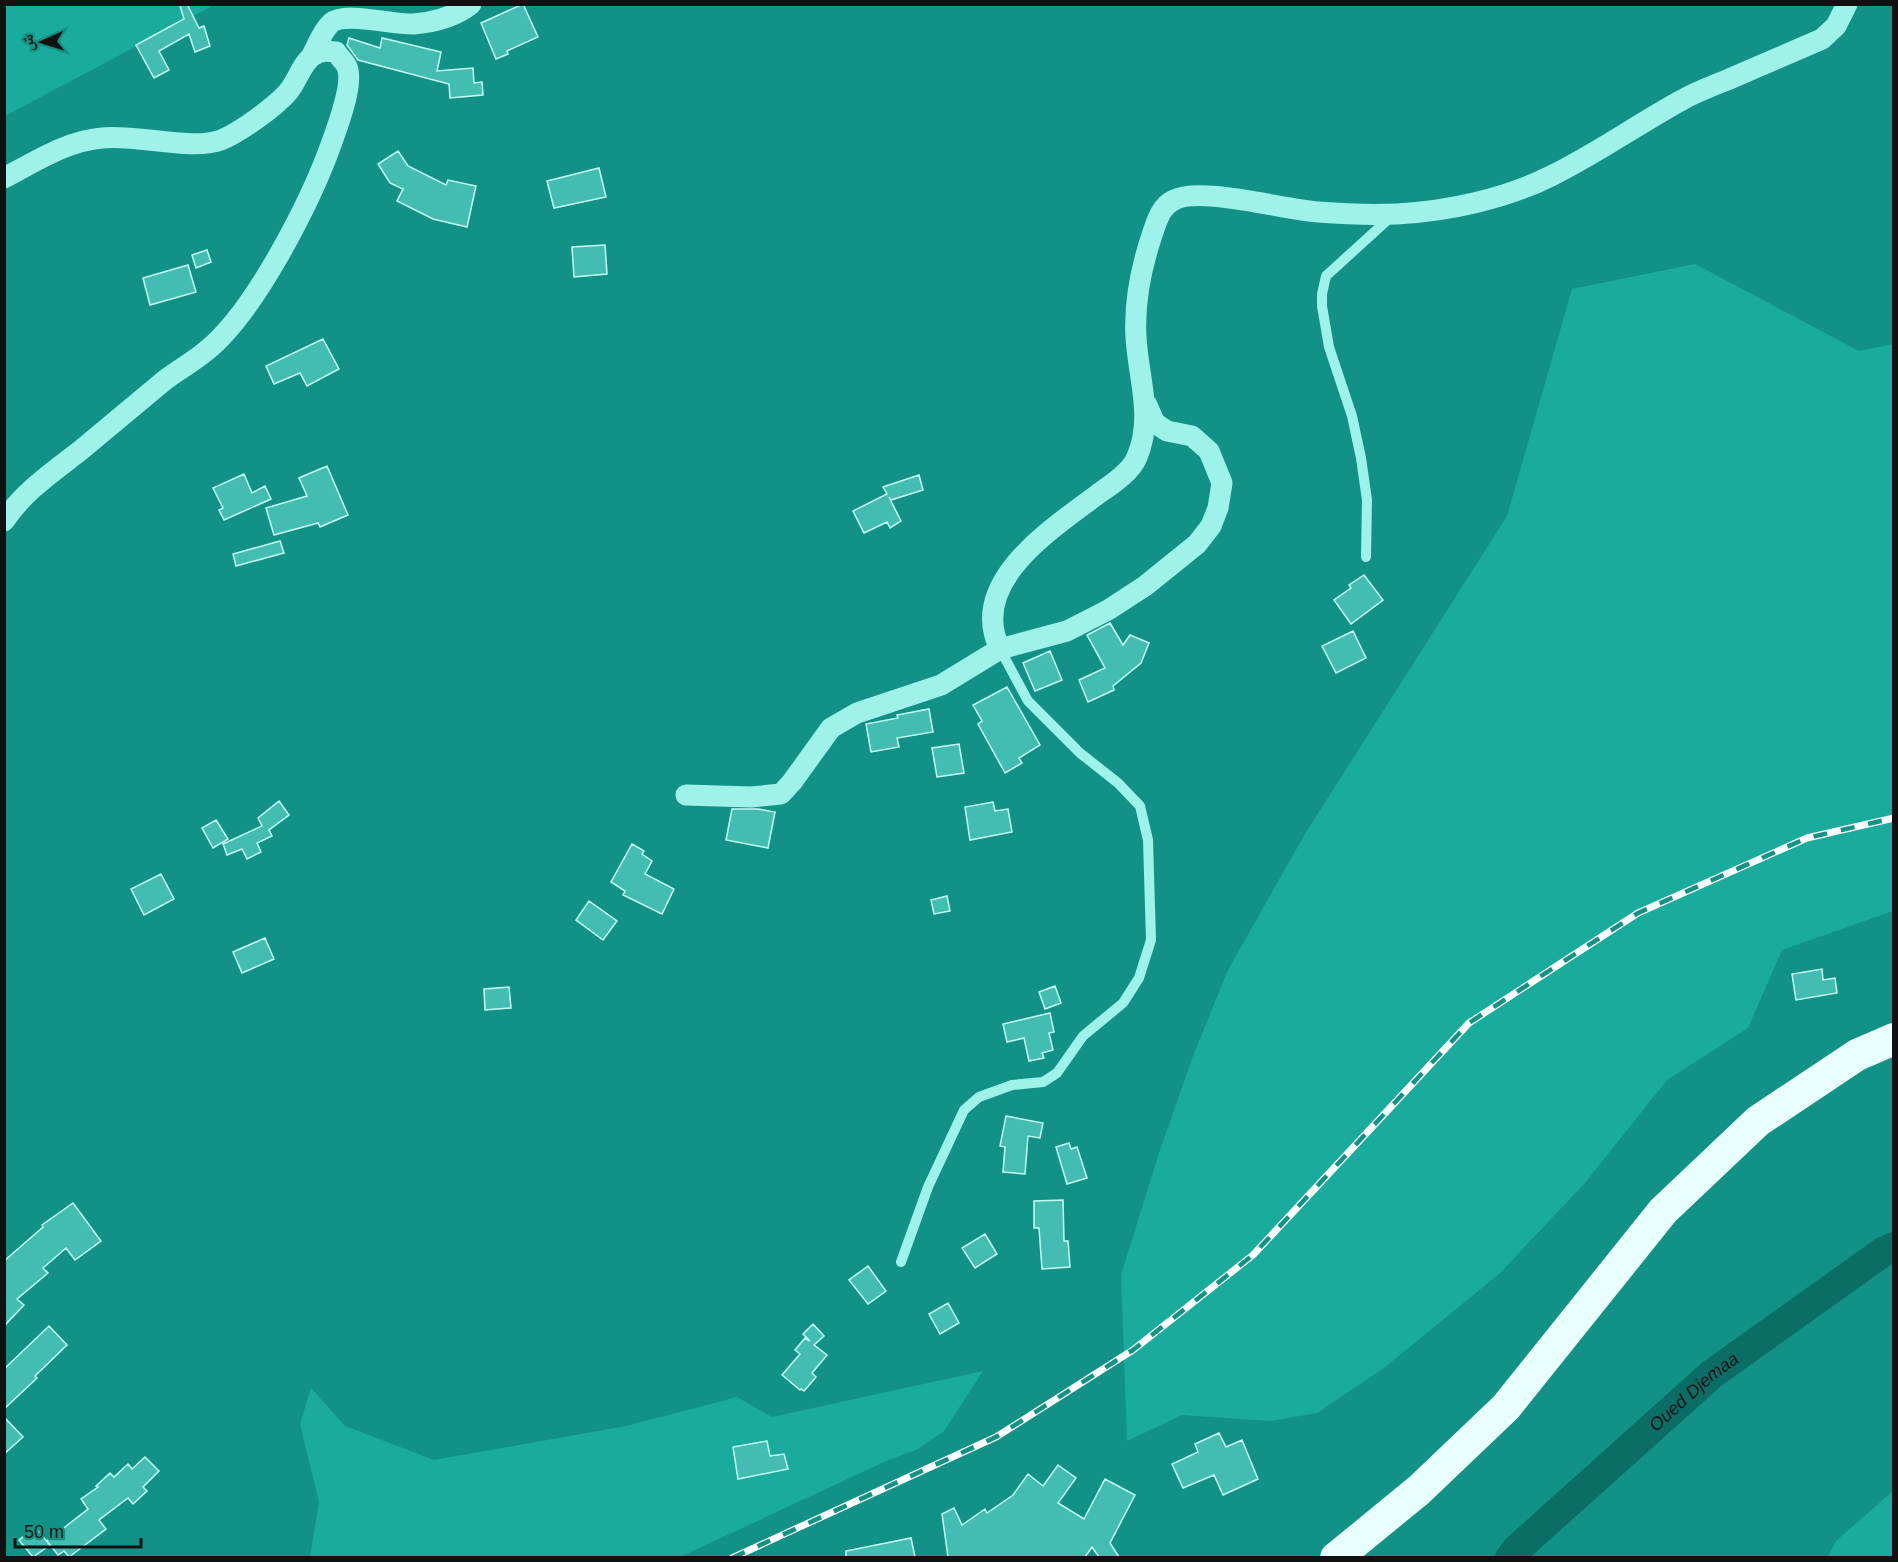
<svg xmlns="http://www.w3.org/2000/svg" width="1898" height="1562" font-family="Helvetica,'Noto Naskh Arabic',sans-serif">
	<style>
		.green { fill: #19ac9d }
		.lines { fill: none; stroke-linecap: round; stroke-linejoin: round }
		.river { stroke: #0b6e66; stroke-width: 30 }
		.building { fill: #43bdb2; stroke: #c6fdf7; stroke-width: 1.5 }
		.service { stroke: #9ef2e9; stroke-width: 10 }
		.minor { stroke: #9ef2e9; stroke-width: 21 }
		.primary { stroke: #e9fffe; stroke-width: 32 }
		.rail-casing { stroke: #fff; stroke-width: 7 }
		.rail { stroke: #129286; stroke-width: 4.5; stroke-dasharray: 14; stroke-linecap: butt }
		.labels { text-anchor: middle; stroke-width: 4.5; stroke-linejoin: round; paint-order: stroke }
		.water-label { font-size: 18px; font-style: italic; fill: #111; stroke: #129286 }
	</style>
	<rect width="100%" height="100%" fill="#129286"/>
	<path class="green" d="M5 5H214L5 116Z
		M1695 264 1859 351 1893 344V911L1782 950 1748 1028 1667 1080 1584 1184 1499 1274 1384 1368 1317 1413 1271 1421 1182 1415 1127 1441 1121 1275 1158 1156 1193 1056 1228 970 1305 834 1507 516 1572 289Z
		M983 1371 944 1431 918 1449 884 1462 680 1557H310L319 1502 300 1424 311 1388 345 1426 434 1460 626 1426 737 1397 772 1417Z
		M1893 1491V1557H1828L1836 1541Z"/>
	<g class="lines">
		<path class="river" id="s1" d="M1510 1558 1517 1549 1712 1374 1883 1252 1894 1247"/>
	</g>
	<path class="building" d="M184 4H187L199 28 204 26 210 46 195 52 189 34 159 51 169 70 154 78 136 45 184 19 180 6Z
		M523 4 538 37 507 51 508 54 496 59 481 23Z
		M349 38 380 48 382 38 441 52 437 71 473 68 474 83 482 82 483 95 450 98 449 84 358 60 347 45Z
		M398 151 408 166 446 185 448 180 476 186 467 227 433 219 397 201 403 189 390 183 378 164Z
		M599 168 606 197 554 208 547 181Z
		M605 245 607 274 574 277 572 247Z
		M207 250 211 262 196 268 192 255Z
		M188 265 196 292 150 305 143 278Z
		M323 339 339 369 307 386 300 373 274 384 266 366Z
		M327 466 348 515 320 527 318 523 274 535 266 508 307 496 299 478Z
		M244 474 252 493 265 486 271 499 224 520 219 510 223 508 213 488Z
		M919 475 923 490 891 500 889 497 901 521 890 528 887 522 864 533 853 511 887 494 883 487Z
		M280 541 284 553 236 566 233 554Z
		M1364 575 1383 600 1351 624 1334 600 1351 588 1349 585Z
		M1110 623 1123 645 1130 635 1149 643 1141 663 1113 686 1114 690 1088 702 1079 680 1105 668 1087 635Z
		M1353 631 1366 658 1336 673 1322 646Z
		M1050 651 1062 680 1035 691 1023 663Z
		M1007 687 1040 745 1019 758 1022 763 1005 773 978 724 982 721 973 705Z
		M929 709 933 732 897 738 899 747 871 752 866 724 898 718 897 715Z
		M959 744 964 773 937 777 932 748Z
		M279 801 289 815 269 830 272 836 257 843 261 852 247 859 242 849 227 855 223 844 262 826 258 818Z
		M993 802 995 811 1008 809 1012 832 970 840 965 807Z
		M732 809H758L775 812 768 848 726 840Z
		M216 820 228 839 213 848 202 828Z
		M632 844 644 851 642 854 652 861 645 874 674 889 662 914 623 895 625 891 611 882Z
		M161 874 174 899 144 915 131 889Z
		M947 896 950 911 934 914 931 900Z
		M589 901 617 921 603 940 576 920Z
		M265 938 274 959 242 973 233 952Z
		M1822 969 1823 980 1835 978 1837 993 1796 1000 1792 974Z
		M1055 986 1061 1003 1045 1009 1039 992Z
		M509 987 511 1008 485 1010 484 989Z
		M1050 1013 1054 1032 1049 1033 1053 1050 1042 1053 1044 1058 1029 1061 1024 1038 1007 1042 1003 1024Z
		M1006 1116 1043 1123 1040 1138 1028 1136 1025 1174 1003 1172 1005 1147 1000 1146Z
		M1069 1143 1071 1149 1077 1147 1087 1178 1067 1184 1056 1147Z
		M1063 1200 1064 1241H1068L1070 1267 1042 1269 1039 1228H1034V1201Z
		M73 1203 101 1241 75 1260 66 1248 43 1268 48 1273 17 1299 24 1305 4 1326V1261L43 1227 42 1225Z
		M985 1234 997 1254 975 1268 962 1248Z
		M868 1266 886 1291 868 1304 849 1280Z
		M948 1303 959 1323 940 1334 929 1314Z
		M813 1324 824 1336 814 1345 827 1355 812 1373 816 1377 804 1391 801 1389 800 1390 782 1375 800 1354 795 1350 805 1338 810 1341 803 1334Z
		M49 1326 67 1345 35 1376 37 1378 4 1409V1369Z
		M4 1417 23 1437 4 1454Z
		M1219 1433 1226 1447 1242 1440 1258 1479 1223 1495 1214 1475 1183 1488 1172 1464 1198 1452 1195 1444Z
		M767 1441 770 1456 784 1454 788 1469 738 1479 733 1447Z
		M145 1457 159 1471 143 1487 147 1491 133 1504 128 1498 99 1520 106 1529 69 1557 64 1551 58 1555 47 1541 88 1509 81 1499 98 1487 96 1486 110 1473 114 1477 128 1464 132 1469Z
		M1058 1465 1076 1478 1058 1503 1084 1519 1105 1479 1135 1495 1110 1543 1119 1557H1099L1092 1547 1085 1557H948L942 1514 954 1508 962 1525 985 1509 987 1513 1013 1495 1028 1474 1043 1486Z
		M35 1527 50 1545 33 1557 19 1540Z
		M911 1538 915 1557H846V1551Z"/>
	<g class="lines">
		<path class="service" d="M1366 557 1367 500 1361 458 1352 416 1329 347 1322 306V294L1326 276 1393 215
			M901 1262 928 1187 964 1110 979 1097 1012 1085 1043 1082 1057 1073 1083 1036 1123 1003 1139 978 1151 940 1148 840 1140 806 1118 783 1080 753 1028 701 1000 649"/>
		<path class="minor" d="M312 55C318 45 322 31 331 23 345 11 393 25 414 24 435 22 455 17 471 4
			M4 178C35 162 66 141 102 138 136 134 192 151 221 140 239 133 275 107 288 92 297 82 302 62 314 55 322 50 328 51 336 52 339 57 345 62 347 67 354 83 338 125 332 142 311 201 255 312 206 351 193 362 178 370 165 380 137 403 109 427 81 450 54 471 23 492 4 521
			M1000 649C967 582 1052 529 1098 494 1111 485 1131 472 1137 457 1154 417 1138 377 1136 337 1134 302 1141 268 1152 235 1157 221 1160 207 1174 200 1200 186 1285 210 1318 212 1344 214 1371 215 1397 214 1449 211 1505 199 1551 176 1596 154 1638 124 1682 100 1696 92 1712 86 1727 80 1759 66 1790 53 1822 39L1836 26 1847 4
			M686 795 751 797 781 794 792 782 831 728 857 713 941 685 1000 649 1067 631 1108 610 1145 586 1197 544 1211 526 1218 508 1222 483 1209 451 1192 436 1167 431 1155 423 1146 403"/>
		<path class="primary" d="M1336 1558 1419 1490 1506 1407 1663 1211 1758 1121 1857 1055 1894 1039"/>
		<defs>
			<path id="rail" d="M732 1558 996 1437 1133 1350 1253 1255 1469 1023 1638 913 1807 838 1894 818"/>
		</defs>
		<use href="#rail" class="rail-casing"/>
		<use href="#rail" class="rail"/>
	</g>
	<g class="labels">
		<g class="water-label">
			<text dy="6" stroke="none"><textPath href="#s1" startOffset="248">Oued Djemaa</textPath></text>
		</g>
	</g>
	<rect width="1898" height="1562" fill="none" stroke="#111111" stroke-width="12"/>
	<g transform="translate(42 42) rotate(267)" stroke="#129286" stroke-width="4.5" paint-order="stroke">
	<path d="M0-4.5L10 22L0 15L-10 22Z" fill="#111111"/>
	<text y="-9" font-size="16" font-weight="bold" text-anchor="middle" fill="#111111">ش</text>
	</g>
	<path d="M15 1538v9h126v-9" fill="none" stroke="#111111" stroke-width="3"/>
	<text x="24" y="1538" font-size="18" fill="#111111" stroke="#129286" stroke-width="4.5" paint-order="stroke">50 m</text>
</svg>
